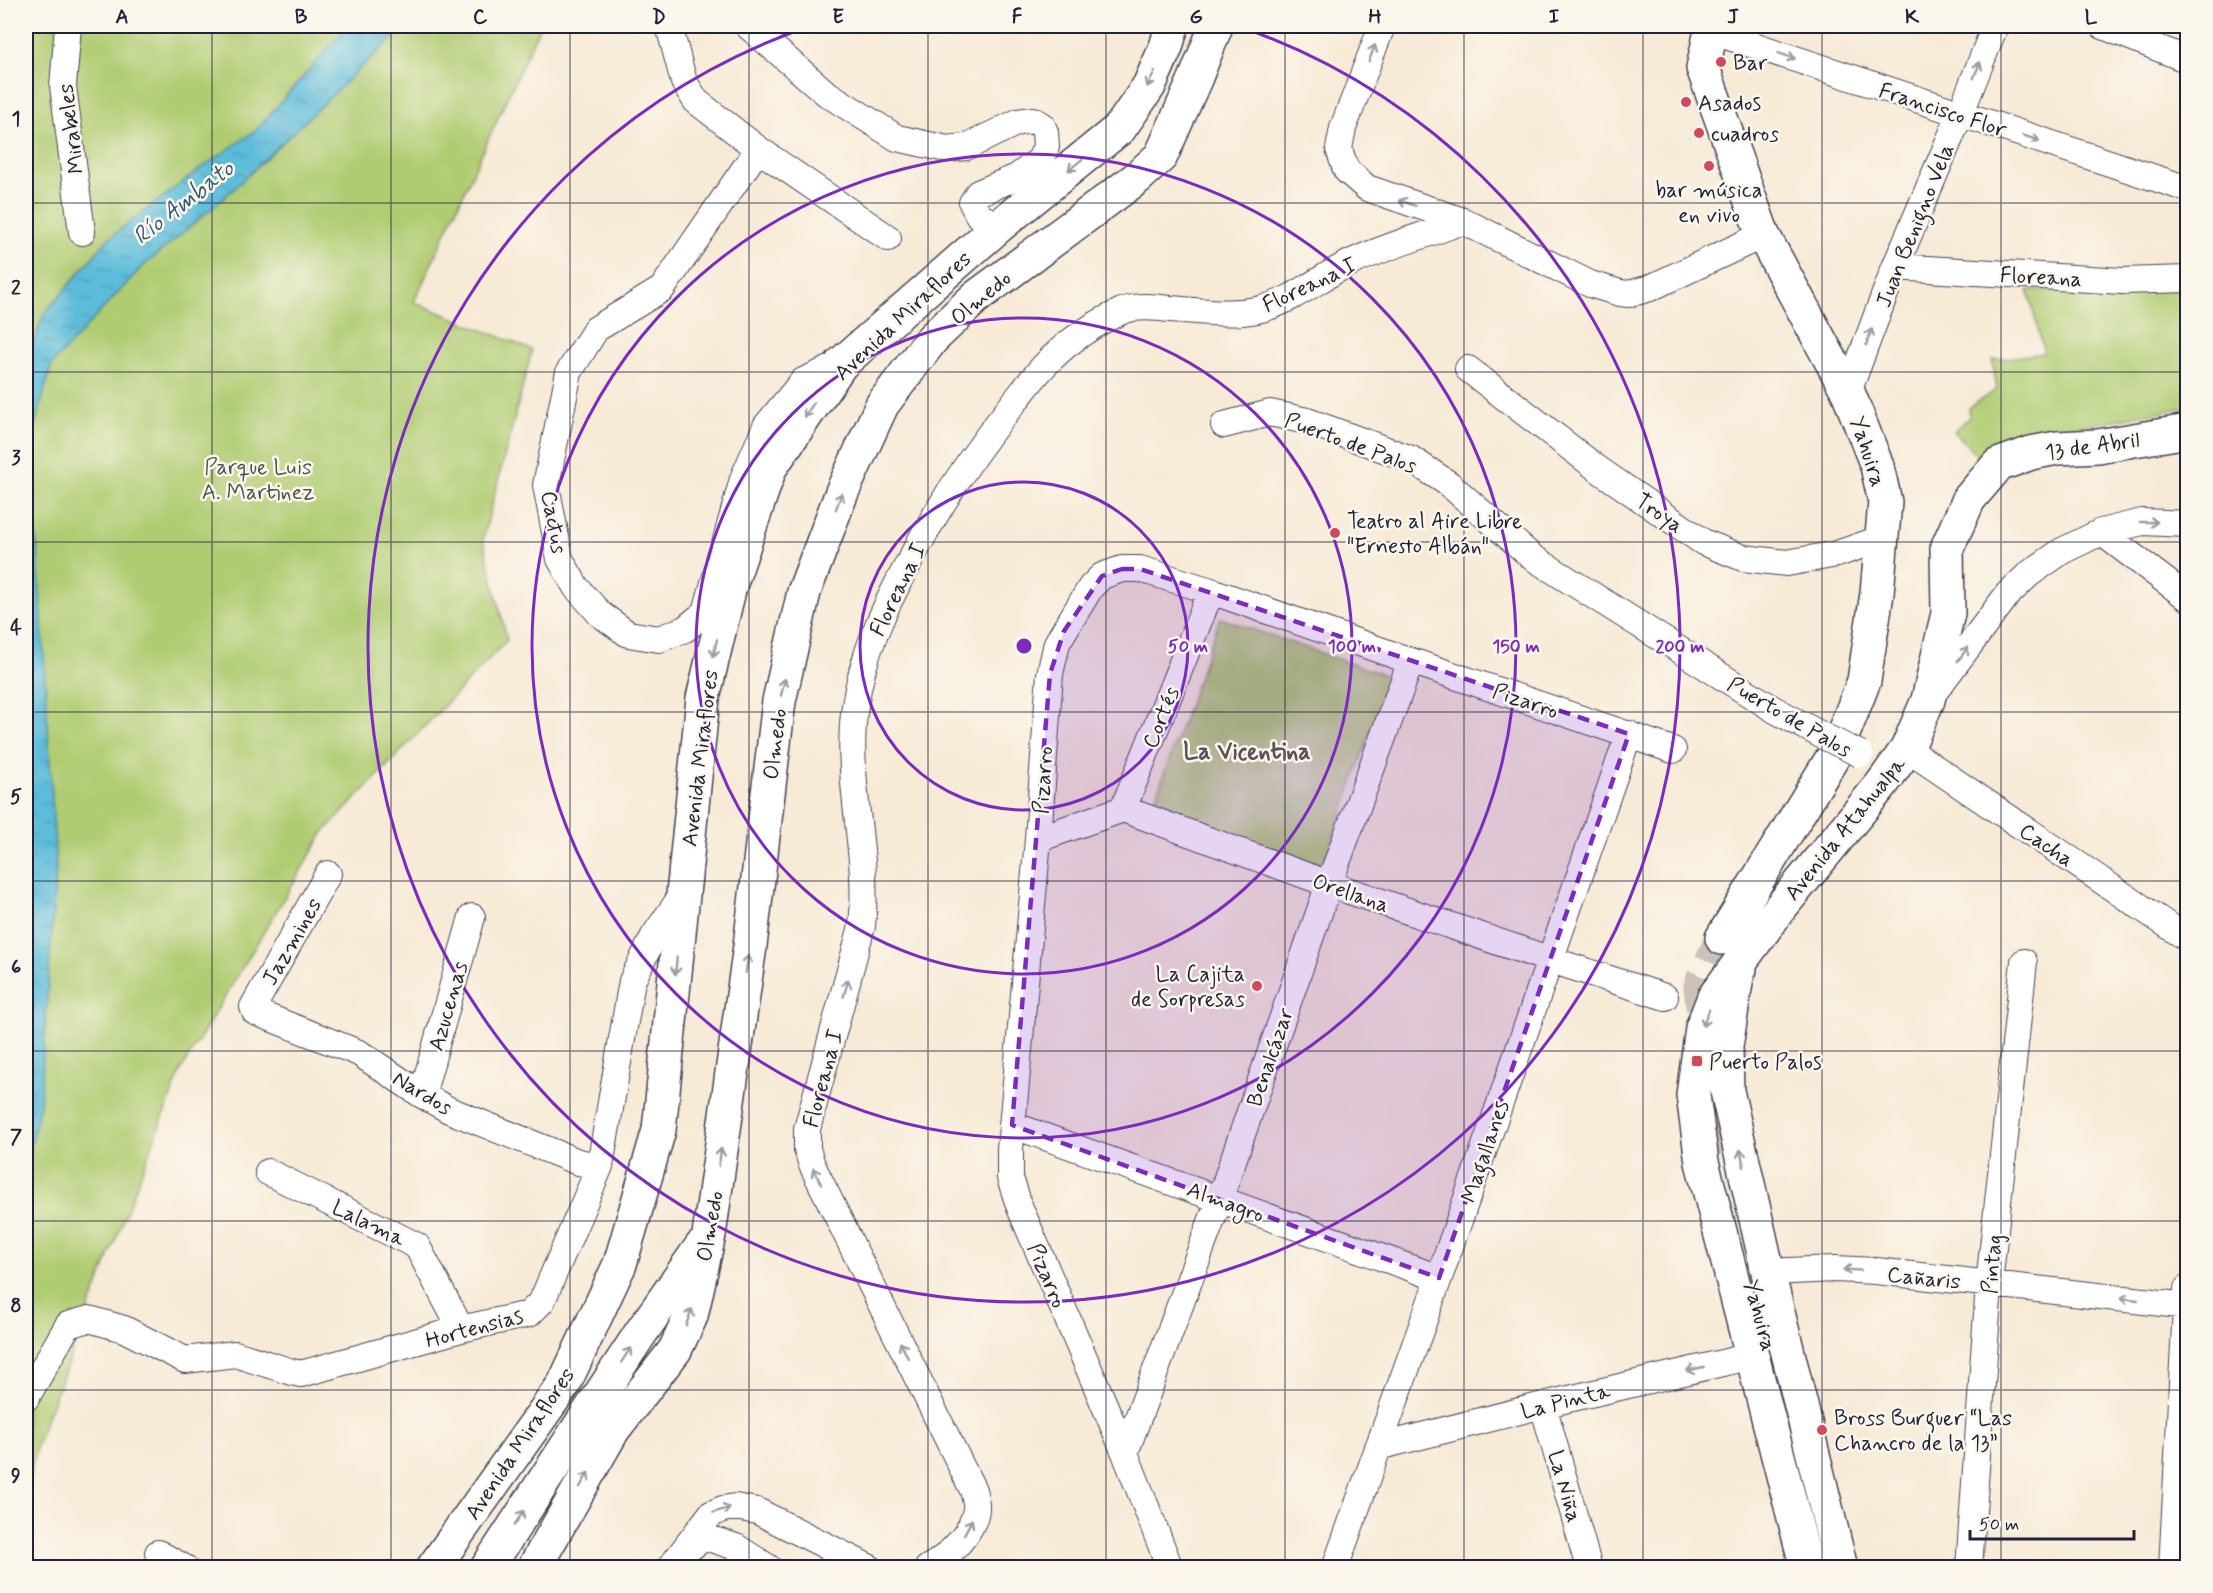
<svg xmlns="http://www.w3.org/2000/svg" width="2213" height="1593" font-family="Mynerve,sans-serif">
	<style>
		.park { fill: #b0cc72; stroke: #697756; stroke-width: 1.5 }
		.water { fill: url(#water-ripples); stroke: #3f6f8a; stroke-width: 1.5 }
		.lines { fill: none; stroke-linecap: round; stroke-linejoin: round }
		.secondary-tunnel { stroke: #ccc2b7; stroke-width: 33; stroke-dasharray: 33 16; stroke-linecap: butt }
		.street-casing { stroke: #424052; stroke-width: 28 }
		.secondary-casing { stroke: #424052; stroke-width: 36 }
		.street { stroke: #fff; stroke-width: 26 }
		.secondary { stroke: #fff; stroke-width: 33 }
		.street-bridge-casing { stroke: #424052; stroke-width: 28; stroke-linecap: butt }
		.street-bridge { stroke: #fff; stroke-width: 26 }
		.oneway { stroke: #9c9ca7 }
		.marked { fill: #7b2cbf; fill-opacity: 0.2; stroke: #7b2cbf; stroke-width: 4.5; stroke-dasharray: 12 8; stroke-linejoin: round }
		.grid { fill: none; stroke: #22223b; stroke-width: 1.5; stroke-opacity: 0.55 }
		.ring { fill: none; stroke: #7b2cbf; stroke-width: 3 }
		.poi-dot { fill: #d1495b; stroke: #fbf7ec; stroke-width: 2 }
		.labels { text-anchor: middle; stroke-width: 5; stroke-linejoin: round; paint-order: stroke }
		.poi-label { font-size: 22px; fill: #22223b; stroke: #fbf7ec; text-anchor: start }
		.street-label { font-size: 22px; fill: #22223b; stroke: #fbf7ec }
		.park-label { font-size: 22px; fill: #4d554c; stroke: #fbf7ec }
		.water-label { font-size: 24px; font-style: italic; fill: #365873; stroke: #fbf7ec }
		.neighbourhood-label { font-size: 24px; font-weight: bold; fill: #624e58; stroke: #fbf7ec }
		.centre { fill: #7b2cbf; stroke: #fbf7ec; stroke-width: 3 }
		.ring-label { font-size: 18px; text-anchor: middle; font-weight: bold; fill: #7b2cbf; stroke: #fbf7ec; stroke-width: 5; stroke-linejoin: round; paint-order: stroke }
		.neatline { fill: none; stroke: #22223b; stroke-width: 2 }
		.grid-label { font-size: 20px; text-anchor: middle; font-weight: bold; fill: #22223b }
	</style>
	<defs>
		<pattern id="water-ripples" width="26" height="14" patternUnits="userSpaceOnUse" patternTransform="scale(1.5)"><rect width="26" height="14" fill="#5cbcda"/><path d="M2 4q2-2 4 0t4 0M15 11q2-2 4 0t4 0" fill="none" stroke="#4c98b2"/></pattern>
	</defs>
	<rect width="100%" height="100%" fill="#fbf7ec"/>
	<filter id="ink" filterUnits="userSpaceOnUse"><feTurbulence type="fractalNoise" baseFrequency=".0167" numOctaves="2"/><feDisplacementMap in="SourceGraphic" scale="12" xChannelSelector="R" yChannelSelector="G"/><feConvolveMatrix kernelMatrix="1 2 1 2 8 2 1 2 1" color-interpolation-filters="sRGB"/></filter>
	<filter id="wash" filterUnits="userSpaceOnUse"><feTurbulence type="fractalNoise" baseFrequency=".008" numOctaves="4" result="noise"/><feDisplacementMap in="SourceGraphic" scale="24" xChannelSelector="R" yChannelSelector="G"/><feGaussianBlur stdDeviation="1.35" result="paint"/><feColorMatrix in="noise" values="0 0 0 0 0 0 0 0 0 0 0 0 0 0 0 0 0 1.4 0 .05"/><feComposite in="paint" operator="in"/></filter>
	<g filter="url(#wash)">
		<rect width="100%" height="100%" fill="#f7ead6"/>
		<path class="park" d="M26 26H540L414 302 532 350 483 539 507 640 324 832 182 1068 37 1443 26 1498Z
			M2187 288V407L2075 427 1982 460 1954 431 1969 417V408L1997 389 1992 360 2044 353 2028 290 2103 291Z
			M1220 618 1390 677 1321 872 1150 813Z"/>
		<path class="water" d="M348 26H405L224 198 140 269 52 364 27 453 38 552 56 867 40 1104 26 1169V363L44 314 109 238 201 168 255 131Z"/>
	</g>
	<g filter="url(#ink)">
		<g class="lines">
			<path class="secondary-tunnel" d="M1719 1155 1711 1099 1700 985 1722 938"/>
			<defs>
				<path id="street" d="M68 26 63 86 82 232
					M669 26 684 82 696 101 758 149 888 238
					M748 26 826 93 897 138 947 149 966 147 1018 122 1033 120 1042 125 1045 132 1046 147 1040 160 1017 177 978 193 972 203 979 216 999 226
					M1382 26 1343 128 1339 149 1346 170 1367 188 1463 221 1590 284 1620 293 1629 294 1650 288 1763 235
					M2103 26 2188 60
					M1711 31 2188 189
					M758 149 662 289 596 329 569 372 546 485 560 559 576 587 600 614 628 634 659 639 685 629 706 612 743 479 766 426 803 381 841 364
					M1895 267 2122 281 2188 279
					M1468 369 1598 469 1703 542 1743 558 1787 563 1837 554 1883 538
					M1848 392 1895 267 1960 115 1995 26
					M1224 425 1270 413 1307 421 1411 459 1449 484 1532 557 1775 710 1823 736
					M2101 532 2188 598
					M1932 695 2008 594 2029 574 2062 551 2101 532 2142 522 2188 524
					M1907 749 2188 939
					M1123 809 1211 591
					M1038 839 1123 809 1329 884 1551 960 1665 997
					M328 874 253 1007 255 1012 359 1053 422 1095 449 1110 578 1162 600 1166
					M422 1095 472 917
					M1012 1125 1439 1278
					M268 1172 417 1246 461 1329
					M1768 1272 1835 1269 1876 1271 2188 1306
					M26 1398 68 1325 89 1319 124 1329 185 1360 235 1354 292 1372 301 1374 461 1329 529 1314 542 1301 600 1166 632 981 654 936 683 894
					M1543 1405 1589 1568
					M1378 1447 1543 1405 1752 1356
					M1125 1453 1220 1198 1329 884 1411 661
					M684 1552 705 1537 736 1547 769 1568
					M158 1553 185 1568
					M670 1568 711 1514 723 1509 735 1507 757 1511 870 1568
					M928 1568C947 1558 974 1532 976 1509 977 1503 974 1495 973 1490L812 1165 807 1149V1129L862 926C870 853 844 780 855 706 862 656 883 610 907 566 939 504 972 454 1016 400 1027 386 1038 371 1051 359 1071 339 1096 323 1122 311 1136 305 1155 307 1170 309 1200 311 1231 316 1261 309 1294 301 1321 276 1352 262 1387 246 1426 235 1463 221
					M1170 1568 1125 1453 1020 1208 1010 1178V1149L1038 839 1050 674 1057 643 1064 631 1091 587 1102 576 1122 569H1140L1211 591 1411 661 1673 750
					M1335 1568 1439 1278 1629 734
					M1969 1568 1989 1284 2024 962
					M2172 1568 2187 1289"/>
				<path id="secondary" d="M1712 26 1703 68 1763 235 1848 392 1877 466 1885 502 1877 593 1864 681 1836 752 1722 938
					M1740 969 1737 976 1726 1047 1727 1091 1768 1272 1841 1568
					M433 1568 564 1384 620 1264 659 1130 703 698 730 586 770 468 841 364 999 226 1120 128 1149 86 1166 47 1172 26
					M487 1568 640 1334 701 1247
					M534 1568 613 1430 675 1350 691 1316 709 1235 750 946 779 701 804 592 842 492 882 405 932 339 975 298 1137 178 1161 156 1196 77 1216 26
					M1807 1568 1702 1162 1693 1095 1702 1028 1714 997 1780 908 1882 784 1907 749 1928 700 1948 613 1947 548 1969 499 1998 465 2031 453 2057 448 2098 446 2188 431"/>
			</defs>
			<use href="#street" class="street-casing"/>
			<use href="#secondary" class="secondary-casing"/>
			<use href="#street" class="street"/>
			<use href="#secondary" class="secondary"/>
			<defs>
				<path id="street-bridge" d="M1823 736 1860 754"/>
			</defs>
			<use href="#street-bridge" class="street-bridge-casing"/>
			<use href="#street-bridge" class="street-bridge"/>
		</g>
		<defs><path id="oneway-shaft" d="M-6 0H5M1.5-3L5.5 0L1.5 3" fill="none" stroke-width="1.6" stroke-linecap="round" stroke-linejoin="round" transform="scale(1.5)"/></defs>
		<g class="oneway">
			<use href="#oneway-shaft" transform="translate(1372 53) rotate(-69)"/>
			<use href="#oneway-shaft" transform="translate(1787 56) rotate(19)"/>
			<use href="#oneway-shaft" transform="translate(1977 70) rotate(-68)"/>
			<use href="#oneway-shaft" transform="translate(1151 79) rotate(116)"/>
			<use href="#oneway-shaft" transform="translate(2031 138) rotate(18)"/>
			<use href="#oneway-shaft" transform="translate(1075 165) rotate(141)"/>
			<use href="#oneway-shaft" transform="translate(1407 203) rotate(-162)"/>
			<use href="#oneway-shaft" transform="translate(1869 337) rotate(-70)"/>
			<use href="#oneway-shaft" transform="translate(809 410) rotate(124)"/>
			<use href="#oneway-shaft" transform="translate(839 501) rotate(-69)"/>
			<use href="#oneway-shaft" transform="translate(2149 522)"/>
			<use href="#oneway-shaft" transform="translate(715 648) rotate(103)"/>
			<use href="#oneway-shaft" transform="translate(1963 654) rotate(-53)"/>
			<use href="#oneway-shaft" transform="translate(783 687) rotate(-77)"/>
			<use href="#oneway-shaft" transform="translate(747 964) rotate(-82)"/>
			<use href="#oneway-shaft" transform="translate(676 966) rotate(95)"/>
			<use href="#oneway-shaft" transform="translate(846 988) rotate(-74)"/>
			<use href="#oneway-shaft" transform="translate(1706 1018) rotate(111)"/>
			<use href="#oneway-shaft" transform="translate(720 1157) rotate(-82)"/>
			<use href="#oneway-shaft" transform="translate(1742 1158) rotate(-103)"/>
			<use href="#oneway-shaft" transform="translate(817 1176) rotate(-116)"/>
			<use href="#oneway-shaft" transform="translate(1852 1270) rotate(-177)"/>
			<use href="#oneway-shaft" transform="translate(2129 1299) rotate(-174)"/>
			<use href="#oneway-shaft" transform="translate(689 1317) rotate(-70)"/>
			<use href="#oneway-shaft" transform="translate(904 1350) rotate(-116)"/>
			<use href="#oneway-shaft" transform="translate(626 1355) rotate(-57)"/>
			<use href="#oneway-shaft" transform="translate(1695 1369) rotate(167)"/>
			<use href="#oneway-shaft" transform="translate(584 1480) rotate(-60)"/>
			<use href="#oneway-shaft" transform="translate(722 1510) rotate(-17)"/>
			<use href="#oneway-shaft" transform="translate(519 1518) rotate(-57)"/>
			<use href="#oneway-shaft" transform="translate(968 1527) rotate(-62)"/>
		</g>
	</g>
	<path class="marked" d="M1122 569H1140L1629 734 1439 1278 1012 1125 1050 674 1064 631 1102 576Z"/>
	<path class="grid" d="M212 26V1568M391 26V1568M570 26V1568M749 26V1568M928 26V1568M1106 26V1568M1285 26V1568M1464 26V1568M1643 26V1568M1822 26V1568M2001 26V1568M26 203H2188M26 372H2188M26 542H2188M26 712H2188M26 881H2188M26 1051H2188M26 1221H2188M26 1390H2188"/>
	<g class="ring">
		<circle cx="1024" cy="646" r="164"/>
		<circle cx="1024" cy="646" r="328"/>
		<circle cx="1024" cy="646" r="492"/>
		<path d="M1238 26A656 656 0 1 1 810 26"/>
	</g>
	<g class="poi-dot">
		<circle cx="1721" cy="62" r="6"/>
		<circle cx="1686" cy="102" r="6"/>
		<circle cx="1699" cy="133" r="6"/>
		<circle cx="1709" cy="166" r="6"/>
		<circle cx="1335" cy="533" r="6"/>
		<circle cx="1257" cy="986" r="6"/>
		<rect x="1691" y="1055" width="12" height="12" rx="3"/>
		<circle cx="1822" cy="1430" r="6"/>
	</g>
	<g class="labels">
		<g class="poi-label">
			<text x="1733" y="70">Bar</text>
			<text x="1698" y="110">Asados</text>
			<text x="1711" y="141">cuadros</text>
			<text x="1709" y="197" text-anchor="middle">bar música<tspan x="1709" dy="25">en vivo</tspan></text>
			<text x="1347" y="528">Teatro al Aire Libre<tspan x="1347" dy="25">"Ernesto Albán"</tspan></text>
			<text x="1245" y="981" text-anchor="end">La Cajita<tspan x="1245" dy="25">de Sorpresas</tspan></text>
			<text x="1709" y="1069">Puerto Palos</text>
			<text x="1834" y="1425">Bross Burguer “Las<tspan x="1834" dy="25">Chancro de la 13”</tspan></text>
		</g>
		<g class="street-label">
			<text transform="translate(1943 109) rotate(18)" y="8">Francisco Flor</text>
			<text transform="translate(70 129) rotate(-97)" y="8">Mirabeles</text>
			<text transform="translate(1914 225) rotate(-68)" y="8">Juan Benigno Vela</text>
			<text transform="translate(2041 276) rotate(3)" y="8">Floreana</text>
			<text transform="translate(1309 284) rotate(-25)" y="8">Floreana I</text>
			<text transform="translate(980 297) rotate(-40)" y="8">Olmedo</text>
			<text transform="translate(902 315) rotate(-43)" y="8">Avenida Miraflores</text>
			<text transform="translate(1351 442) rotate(20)" y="8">Puerto de Palos</text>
			<text transform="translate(2092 445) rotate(-8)" y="8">13 de Abril</text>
			<text transform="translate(1869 451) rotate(72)" y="8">Yahuira</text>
			<text transform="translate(1660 512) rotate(35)" y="8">Troya</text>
			<text transform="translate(555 522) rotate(80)" y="8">Cactus</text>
			<text transform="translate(897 589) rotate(-64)" y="8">Floreana I</text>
			<text transform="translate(1526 700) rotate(19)" y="8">Pizarro</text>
			<text transform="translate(1790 716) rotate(30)" y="8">Puerto de Palos</text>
			<text transform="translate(1160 717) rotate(-68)" y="8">Cortés</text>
			<text transform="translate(774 744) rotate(-83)" y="8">Olmedo</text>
			<text transform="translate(699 758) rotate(-83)" y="8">Avenida Miraflores</text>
			<text transform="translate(1042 780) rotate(-86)" y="8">Pizarro</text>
			<text transform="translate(1844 828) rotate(-51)" y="8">Avenida Atahualpa</text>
			<text transform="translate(2047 844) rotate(34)" y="8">Cacha</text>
			<text transform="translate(1351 892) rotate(19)" y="8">Orellana</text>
			<text transform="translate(291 941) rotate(-60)" y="8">Jazmines</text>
			<text transform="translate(447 1006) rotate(-74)" y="8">Azucenas</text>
			<text transform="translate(1269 1057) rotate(-71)" y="8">Benalcázar</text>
			<text transform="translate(822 1078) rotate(-75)" y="8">Floreana I</text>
			<text transform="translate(423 1092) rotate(31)" y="8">Nardos</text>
			<text transform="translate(1484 1151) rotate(-71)" y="8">Magallanes</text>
			<text transform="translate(1226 1201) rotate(20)" y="8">Almagro</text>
			<text transform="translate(369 1222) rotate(26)" y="8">Lalama</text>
			<text transform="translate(709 1226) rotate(-80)" y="8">Olmedo</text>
			<text transform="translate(1991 1264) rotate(-85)" y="8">Pintag</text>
			<text transform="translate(1048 1275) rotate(67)" y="8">Pizarro</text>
			<text transform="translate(1924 1277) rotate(6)" y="8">Cañaris</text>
			<text transform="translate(1761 1315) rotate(75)" y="8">Yahuira</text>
			<text transform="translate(474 1327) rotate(-15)" y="8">Hortensias</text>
			<text transform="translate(1565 1400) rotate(-14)" y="8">La Pinta</text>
			<text transform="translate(519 1443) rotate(-56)" y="8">Avenida Miraflores</text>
			<text transform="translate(1566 1486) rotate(74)" y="8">La Niña</text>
		</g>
		<g class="park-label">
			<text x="258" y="474">Parque Luis<tspan x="258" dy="25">A. Martinez</tspan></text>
		</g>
		<g class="water-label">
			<text transform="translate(183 202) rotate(-38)" y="8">Río Ambato</text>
		</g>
		<g class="neighbourhood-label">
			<text x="1247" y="759">La Vicentina</text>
		</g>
	</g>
	<circle cx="1024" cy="646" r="9" class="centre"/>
	<g class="ring-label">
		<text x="1188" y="652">50 m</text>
		<text x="1352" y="652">100 m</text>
		<text x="1516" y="652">150 m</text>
		<text x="1680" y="652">200 m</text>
	</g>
	<rect width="2213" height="1593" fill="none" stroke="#fbf7ec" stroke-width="66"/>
	<path d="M1970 1530v9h164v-9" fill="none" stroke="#22223b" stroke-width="3"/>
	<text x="1979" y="1530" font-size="18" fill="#22223b" stroke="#fbf7ec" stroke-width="4.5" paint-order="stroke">50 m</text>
	<rect x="33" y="33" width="2147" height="1527" class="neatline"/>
	<g class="grid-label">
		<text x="122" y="23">A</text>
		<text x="301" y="23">B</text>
		<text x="480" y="23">C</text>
		<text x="659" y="23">D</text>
		<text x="838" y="23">E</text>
		<text x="1017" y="23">F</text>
		<text x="1196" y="23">G</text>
		<text x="1375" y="23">H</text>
		<text x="1554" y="23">I</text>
		<text x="1733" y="23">J</text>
		<text x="1912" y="23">K</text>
		<text x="2091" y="23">L</text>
		<text x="16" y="125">1</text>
		<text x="16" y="294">2</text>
		<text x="16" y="464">3</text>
		<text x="16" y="634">4</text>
		<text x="16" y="803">5</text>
		<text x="16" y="973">6</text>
		<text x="16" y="1143">7</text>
		<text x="16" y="1312">8</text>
		<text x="16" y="1482">9</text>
	</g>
</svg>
